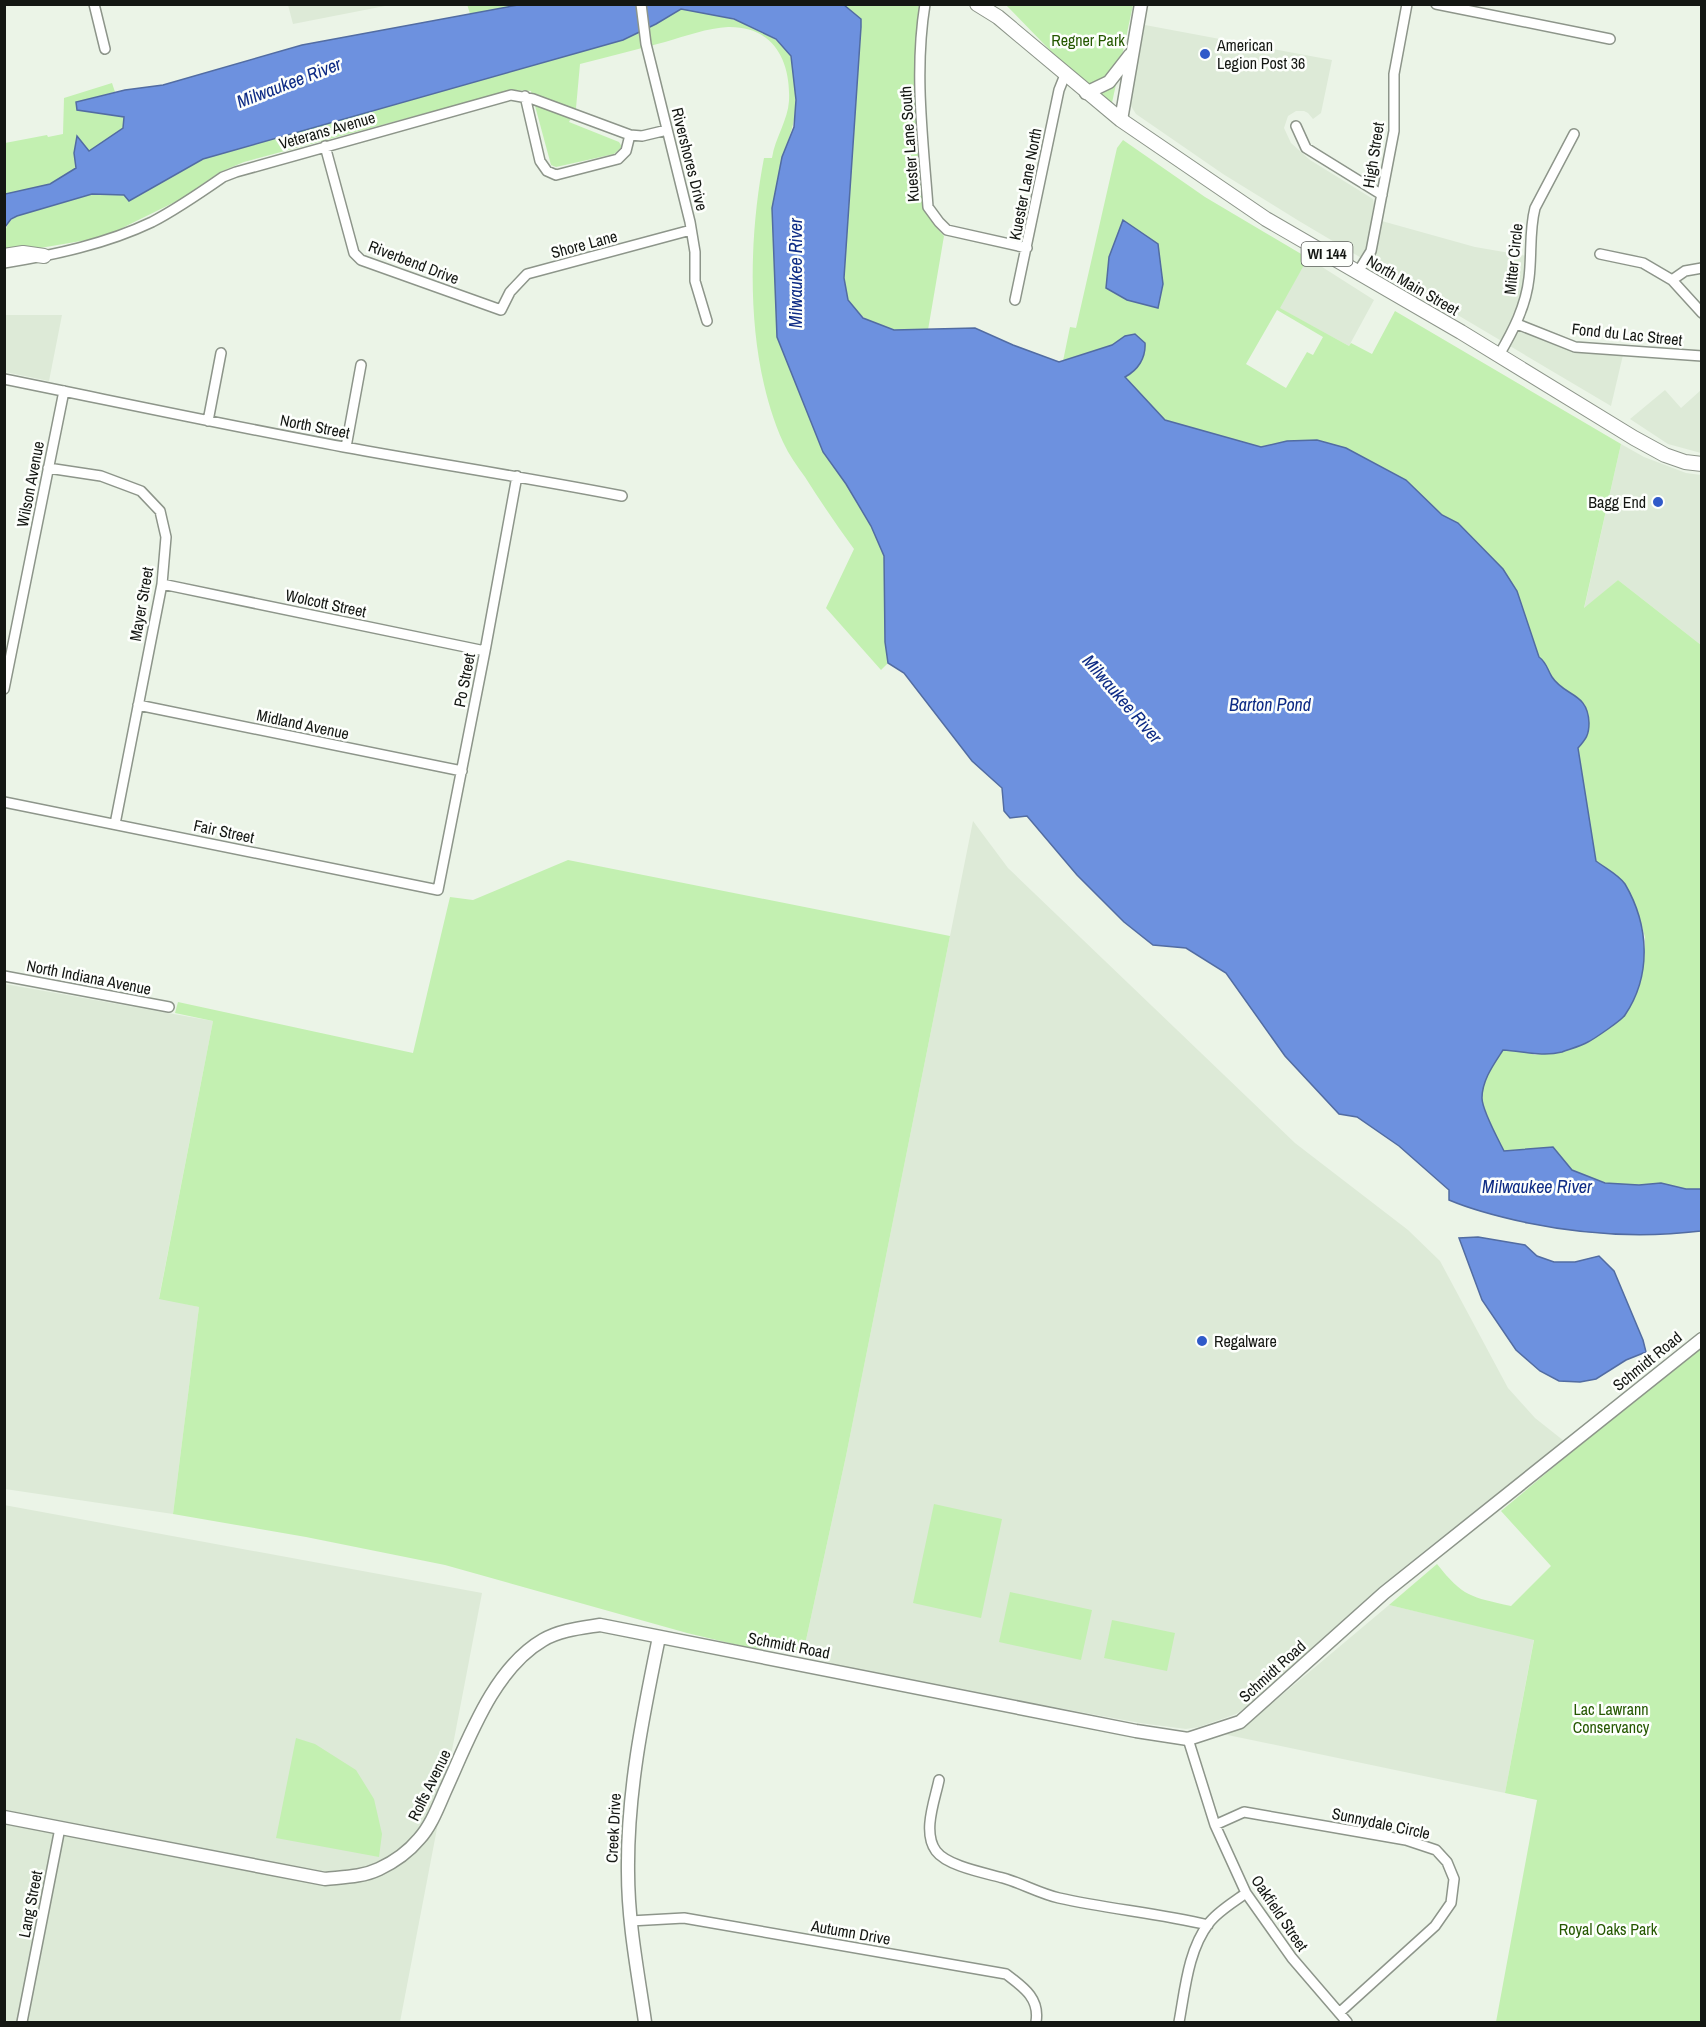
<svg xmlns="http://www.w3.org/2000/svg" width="1706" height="2027" font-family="'Archivo Narrow',sans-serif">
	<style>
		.built { fill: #ddead7 }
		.green { fill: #c3f0b1; fill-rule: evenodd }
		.water { fill: #6d91df; stroke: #526ca2; stroke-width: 1.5 }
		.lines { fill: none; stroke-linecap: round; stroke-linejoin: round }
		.street-casing { stroke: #8d958a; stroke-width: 12 }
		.secondary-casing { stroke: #8d958a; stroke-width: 15 }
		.primary-casing { stroke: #8d958a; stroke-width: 16 }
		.street { stroke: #fff; stroke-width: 9 }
		.secondary { stroke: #fff; stroke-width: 12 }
		.primary { stroke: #fff; stroke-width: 14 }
		.poi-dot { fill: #2f5ac9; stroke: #fdfffc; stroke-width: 2 }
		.labels { text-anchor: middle; stroke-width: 5; stroke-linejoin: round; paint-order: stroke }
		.shield { fill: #fdfffc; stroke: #5a5d59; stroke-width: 1.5 }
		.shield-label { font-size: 15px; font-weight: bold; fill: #141713 }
		.park-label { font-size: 16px; fill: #255800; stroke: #fdfffc }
		.poi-label { font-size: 16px; fill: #141713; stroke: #fdfffc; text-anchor: start }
		.street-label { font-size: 16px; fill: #141713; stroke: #fdfffc }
		.water-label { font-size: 18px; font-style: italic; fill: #0d2b85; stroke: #fdfffc }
	</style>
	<rect width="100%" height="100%" fill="#ebf4e7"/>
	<path class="built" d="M288 5V4L390 5 293 24Z
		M1145 25 1332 60 1321 113 1313 119 1308 113 1304 111H1296L1288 116 1284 128 1291 143 1310 160 1373 199 1374 204 1371 218 1475 247 1527 256 1520 298 1508 327 1562 348 1623 355 1611 406 1299 221 1223 174 1136 114 1131 106V90Z
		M1308 258 1374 300 1349 346 1279 308Z
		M5 315H62L49 381 5 372Z
		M1665 390 1681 408 1701 390V453L1668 444 1630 419Z
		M1621 444 1644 457 1686 473 1701 475V645L1618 580 1584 609Z
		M973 821 1008 868 1295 1143 1408 1230 1440 1261 1508 1388 1535 1418 1564 1441 1270 1691 1236 1714 1199 1727 1186 1729 1140 1723 849 1669 803 1654 846 1456Z
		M5 984 213 1021 159 1298 199 1307 173 1514 5 1489Z
		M4 1505 482 1593 400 2022H5Z
		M1389 1605 1534 1639 1505 1793 1218 1733 1254 1716 1276 1700Z"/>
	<path class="green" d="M467 4 518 5 470 14Z
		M843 5H919L916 55 930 214 936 227 944 236 928 330C900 335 864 327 849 301 845 295 845 285 844 278L861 19Z
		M1006 5H1133L1110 112Z
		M681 9C715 13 770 25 790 54 793 60 793 70 794 76 798 112 795 124 782 157L823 452 846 484 871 526 884 556 885 642 888 663 881 670 826 608 854 549C837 526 821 502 805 477 797 466 789 455 783 442 746 360 747 246 764 158H772C775 138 788 120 789 101 791 60 773 26 728 27 708 28 685 36 665 42 637 49 609 57 580 64L576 108 569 122 619 142 622 147 614 154 556 167 551 165 531 91 512 90 244 162 220 172 181 199 116 231 87 240 5 254C5 237 2 224 17 216L92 194 124 195 129 201 203 159 623 40 656 24Z
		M112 83 115 92 77 102 124 117 123 128 89 152 78 137 74 153 77 168 50 184 5 194V143L47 135 48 137 63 134 64 98Z
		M1123 140 1205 197 1308 258 1280 308 1349 346 1351 343 1372 354 1395 311 1621 444 1584 608 1618 580 1701 645V1189H1686L1661 1183 1639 1185 1605 1183 1572 1170 1553 1147 1504 1151C1498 1139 1482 1110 1482 1098 1482 1080 1494 1064 1503 1050L1525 1051 1535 1055 1588 1043 1603 1031 1638 990 1644 962 1645 937 1639 917 1624 883 1596 861 1578 748C1586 739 1589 735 1589 723 1588 692 1565 697 1552 677 1547 669 1547 664 1539 658L1503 569 1458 523 1442 515 1406 480 1346 448 1287 441 1261 447 1165 420 1125 377V336L1112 345 1063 361 1070 327 1076 328 1117 148ZM1277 310 1323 337 1313 355 1307 352 1286 388 1246 364Z
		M568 860 950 936 846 1456 803 1654 746 1647 687 1633 445 1565 306 1537 173 1514 199 1307 159 1299 213 1021 175 1013 178 1002 413 1053 450 897 473 900Z
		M1701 1344V2022H1496L1537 1800 1505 1793 1534 1640 1389 1605 1437 1564C1463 1597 1471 1597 1511 1606L1551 1566 1501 1511Z
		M934 1504 1002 1519 981 1618 913 1603Z
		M1010 1592 1092 1610 1081 1660 999 1642Z
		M1112 1620 1175 1633 1167 1671 1104 1658Z
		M296 1738 315 1744 356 1770 374 1799 382 1834 379 1857 276 1838Z"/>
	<path class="water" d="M518 5H844L861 19V27L844 278 848 300 863 318 894 330 975 328 1013 345 1059 362 1112 345 1125 336 1135 334 1145 343C1146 358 1138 370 1125 377L1165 420 1261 447 1287 441 1317 440 1346 448 1406 480 1442 515 1458 523 1503 569 1517 591 1539 657C1547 663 1547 669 1552 677 1565 697 1588 692 1589 723 1589 735 1586 739 1578 748L1596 861C1605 868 1619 875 1625 884 1649 925 1652 975 1625 1015 1622 1020 1594 1039 1588 1042 1581 1046 1570 1049 1562 1052 1542 1057 1523 1051 1503 1050 1494 1064 1482 1080 1482 1098 1482 1110 1498 1139 1504 1151L1553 1147 1572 1170 1605 1183 1639 1185 1661 1183 1686 1189H1701V1231C1642 1238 1586 1235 1528 1223 1500 1217 1475 1211 1449 1200V1190L1399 1146 1357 1117 1339 1114 1285 1056 1226 973 1186 948 1153 945 1124 922 1077 875 1027 816 1010 818 1004 811 1002 788 972 761 904 673 888 663 885 642 884 556 871 526 846 484 823 452 777 337 772 208 782 157 794 127 796 100 791 56 776 39 734 19 681 9 656 24 623 40 203 159 129 201 124 195 92 194 17 216 11 219 5 227V194L50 184 76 168 74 153 77 136 89 151 123 128 124 117 77 110 76 102 125 90 163 85 302 45Z
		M1123 220 1158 244 1163 284 1158 308 1127 300 1106 288 1109 257Z
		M1478 1237 1525 1245 1537 1256 1554 1262H1575L1599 1256 1614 1271 1643 1340 1646 1352 1626 1360 1596 1379 1580 1382 1559 1381 1540 1371 1516 1350 1482 1300 1459 1238Z"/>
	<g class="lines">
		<defs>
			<path id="street" d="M94 4 105 49
				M641 4 646 44 690 222 695 252V281L707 321
				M925 4C914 72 923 139 928 207L939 222 947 230 1027 248
				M1436 4 1610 39
				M525 96 540 161 547 171 556 175 618 159 626 151 630 135
				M1296 126 1306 148 1382 195
				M325 146 354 253 361 260 501 310 510 292 527 274 691 230
				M1600 254 1643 263 1672 280 1702 313
				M4 263C54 255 106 244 152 222 177 209 200 193 223 177L236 172 511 95 533 99 630 135 642 136 667 130
				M1358 272 1371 251 1394 131V74L1407 4
				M1672 280 1685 271 1702 268
				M1015 300 1059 90 1065 75
				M1517 324 1575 347 1702 356
				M1499 355C1513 331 1526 306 1529 278 1532 254 1529 231 1535 208L1574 134
				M4 379C118 402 230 426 344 447 437 464 530 478 622 496
				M208 421 221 353
				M346 447 361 365
				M48 468 101 476 141 491 160 511 166 537 162 584 115 824
				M162 584 485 651
				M4 689 64 391
				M138 705 462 771
				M4 802 438 890 485 651 517 476
				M4 976 169 1007
				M1188 1739 1215 1825 1246 1893 1292 1958 1347 2022
				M939 1780C935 1800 922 1832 936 1851 947 1866 985 1873 1003 1878 1021 1883 1041 1894 1059 1898 1108 1909 1158 1913 1208 1925
				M1215 1825 1244 1812 1406 1840 1436 1850 1447 1862 1454 1879 1451 1903 1435 1926 1339 2013
				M630 1921 684 1918 1006 1974C1023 1987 1040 1998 1036 2022
				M22 2022 60 1828
				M1179 2022C1185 1990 1188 1950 1209 1923 1218 1911 1234 1902 1246 1893"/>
			<path id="secondary" d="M1086 93 1109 82 1130 55
				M1121 120 1141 4
				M4 1817 325 1879C344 1877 362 1877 379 1869 394 1862 409 1851 419 1839 431 1826 438 1807 445 1791 468 1741 493 1669 543 1640 560 1630 581 1628 600 1625L1136 1731 1188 1739 1240 1722 1384 1593 1702 1339
				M645 2022C638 1973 628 1923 628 1872 627 1792 643 1715 659 1637"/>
			<path id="primary" d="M977 4 998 17 1121 120 1266 219 1461 332 1634 438 1665 455 1685 462 1702 464
				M4 256 23 253 44 256"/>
		</defs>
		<use href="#street" class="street-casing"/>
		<use href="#secondary" class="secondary-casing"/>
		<use href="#primary" class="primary-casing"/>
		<use href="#street" class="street"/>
		<use href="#secondary" class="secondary"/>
		<use href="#primary" class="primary"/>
	</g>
	<g class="poi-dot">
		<circle cx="1205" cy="54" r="6"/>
		<circle cx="1658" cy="502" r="6"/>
		<circle cx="1202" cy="1341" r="6"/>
	</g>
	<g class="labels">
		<rect class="shield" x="1301.5" y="242" width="51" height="24" rx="4.5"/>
		<g class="shield-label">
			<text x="1327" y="259">WI 144</text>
		</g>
		<g class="park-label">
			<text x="1088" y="46">Regner Park</text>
			<text x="1611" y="1715">Lac Lawrann<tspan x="1611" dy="18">Conservancy</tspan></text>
			<text x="1608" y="1935">Royal Oaks Park</text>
		</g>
		<g class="poi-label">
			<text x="1217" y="51">American<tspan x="1217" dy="18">Legion Post 36</tspan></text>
			<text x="1646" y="508" text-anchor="end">Bagg End</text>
			<text x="1214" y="1347">Regalware</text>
		</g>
		<g class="street-label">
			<text transform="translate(327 130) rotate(-16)" y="6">Veterans Avenue</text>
			<text transform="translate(909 144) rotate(-94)" y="6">Kuester Lane South</text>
			<text transform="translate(1373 155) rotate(-81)" y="6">High Street</text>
			<text transform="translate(690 159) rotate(76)" y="6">Rivershores Drive</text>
			<text transform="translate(1025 184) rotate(-79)" y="6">Kuester Lane North</text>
			<text transform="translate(584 244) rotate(-15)" y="6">Shore Lane</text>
			<text transform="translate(1513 259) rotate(-84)" y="6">Mitter Circle</text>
			<text transform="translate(414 262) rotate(21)" y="6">Riverbend Drive</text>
			<text transform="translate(1413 285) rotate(30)" y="6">North Main Street</text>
			<text transform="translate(1627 334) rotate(6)" y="6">Fond du Lac Street</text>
			<text transform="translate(315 426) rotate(11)" y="6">North Street</text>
			<text transform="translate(30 484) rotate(-79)" y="6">Wilson Avenue</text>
			<text transform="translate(326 603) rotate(12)" y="6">Wolcott Street</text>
			<text transform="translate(141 604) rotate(-80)" y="6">Mayer Street</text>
			<text transform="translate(464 680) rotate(-79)" y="6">Po Street</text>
			<text transform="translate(303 724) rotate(12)" y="6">Midland Avenue</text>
			<text transform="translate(224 831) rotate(12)" y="6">Fair Street</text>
			<text transform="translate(89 977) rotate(11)" y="6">North Indiana Avenue</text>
			<text transform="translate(1647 1361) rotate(-39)" y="6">Schmidt Road</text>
			<text transform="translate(789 1645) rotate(11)" y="6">Schmidt Road</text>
			<text transform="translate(1272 1671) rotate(-42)" y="6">Schmidt Road</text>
			<text transform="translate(429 1785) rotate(-64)" y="6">Rolfs Avenue</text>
			<text transform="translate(1381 1823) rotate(12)" y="6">Sunnydale Circle</text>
			<text transform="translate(613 1828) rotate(-87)" y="6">Creek Drive</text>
			<text transform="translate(30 1904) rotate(-79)" y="6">Lang Street</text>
			<text transform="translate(1280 1913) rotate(56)" y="6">Oakfield Street</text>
			<text transform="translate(851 1932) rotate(10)" y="6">Autumn Drive</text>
		</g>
		<g class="water-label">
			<text transform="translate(289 83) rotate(-21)" y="6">Milwaukee River</text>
			<text transform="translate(796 273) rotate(-90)" y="6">Milwaukee River</text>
			<text transform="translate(1122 699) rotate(49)" y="6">Milwaukee River</text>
			<text x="1270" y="711">Barton Pond</text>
			<text x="1537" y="1193">Milwaukee River</text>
		</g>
	</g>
	<rect width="1706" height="2027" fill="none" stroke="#141713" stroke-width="12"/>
</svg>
